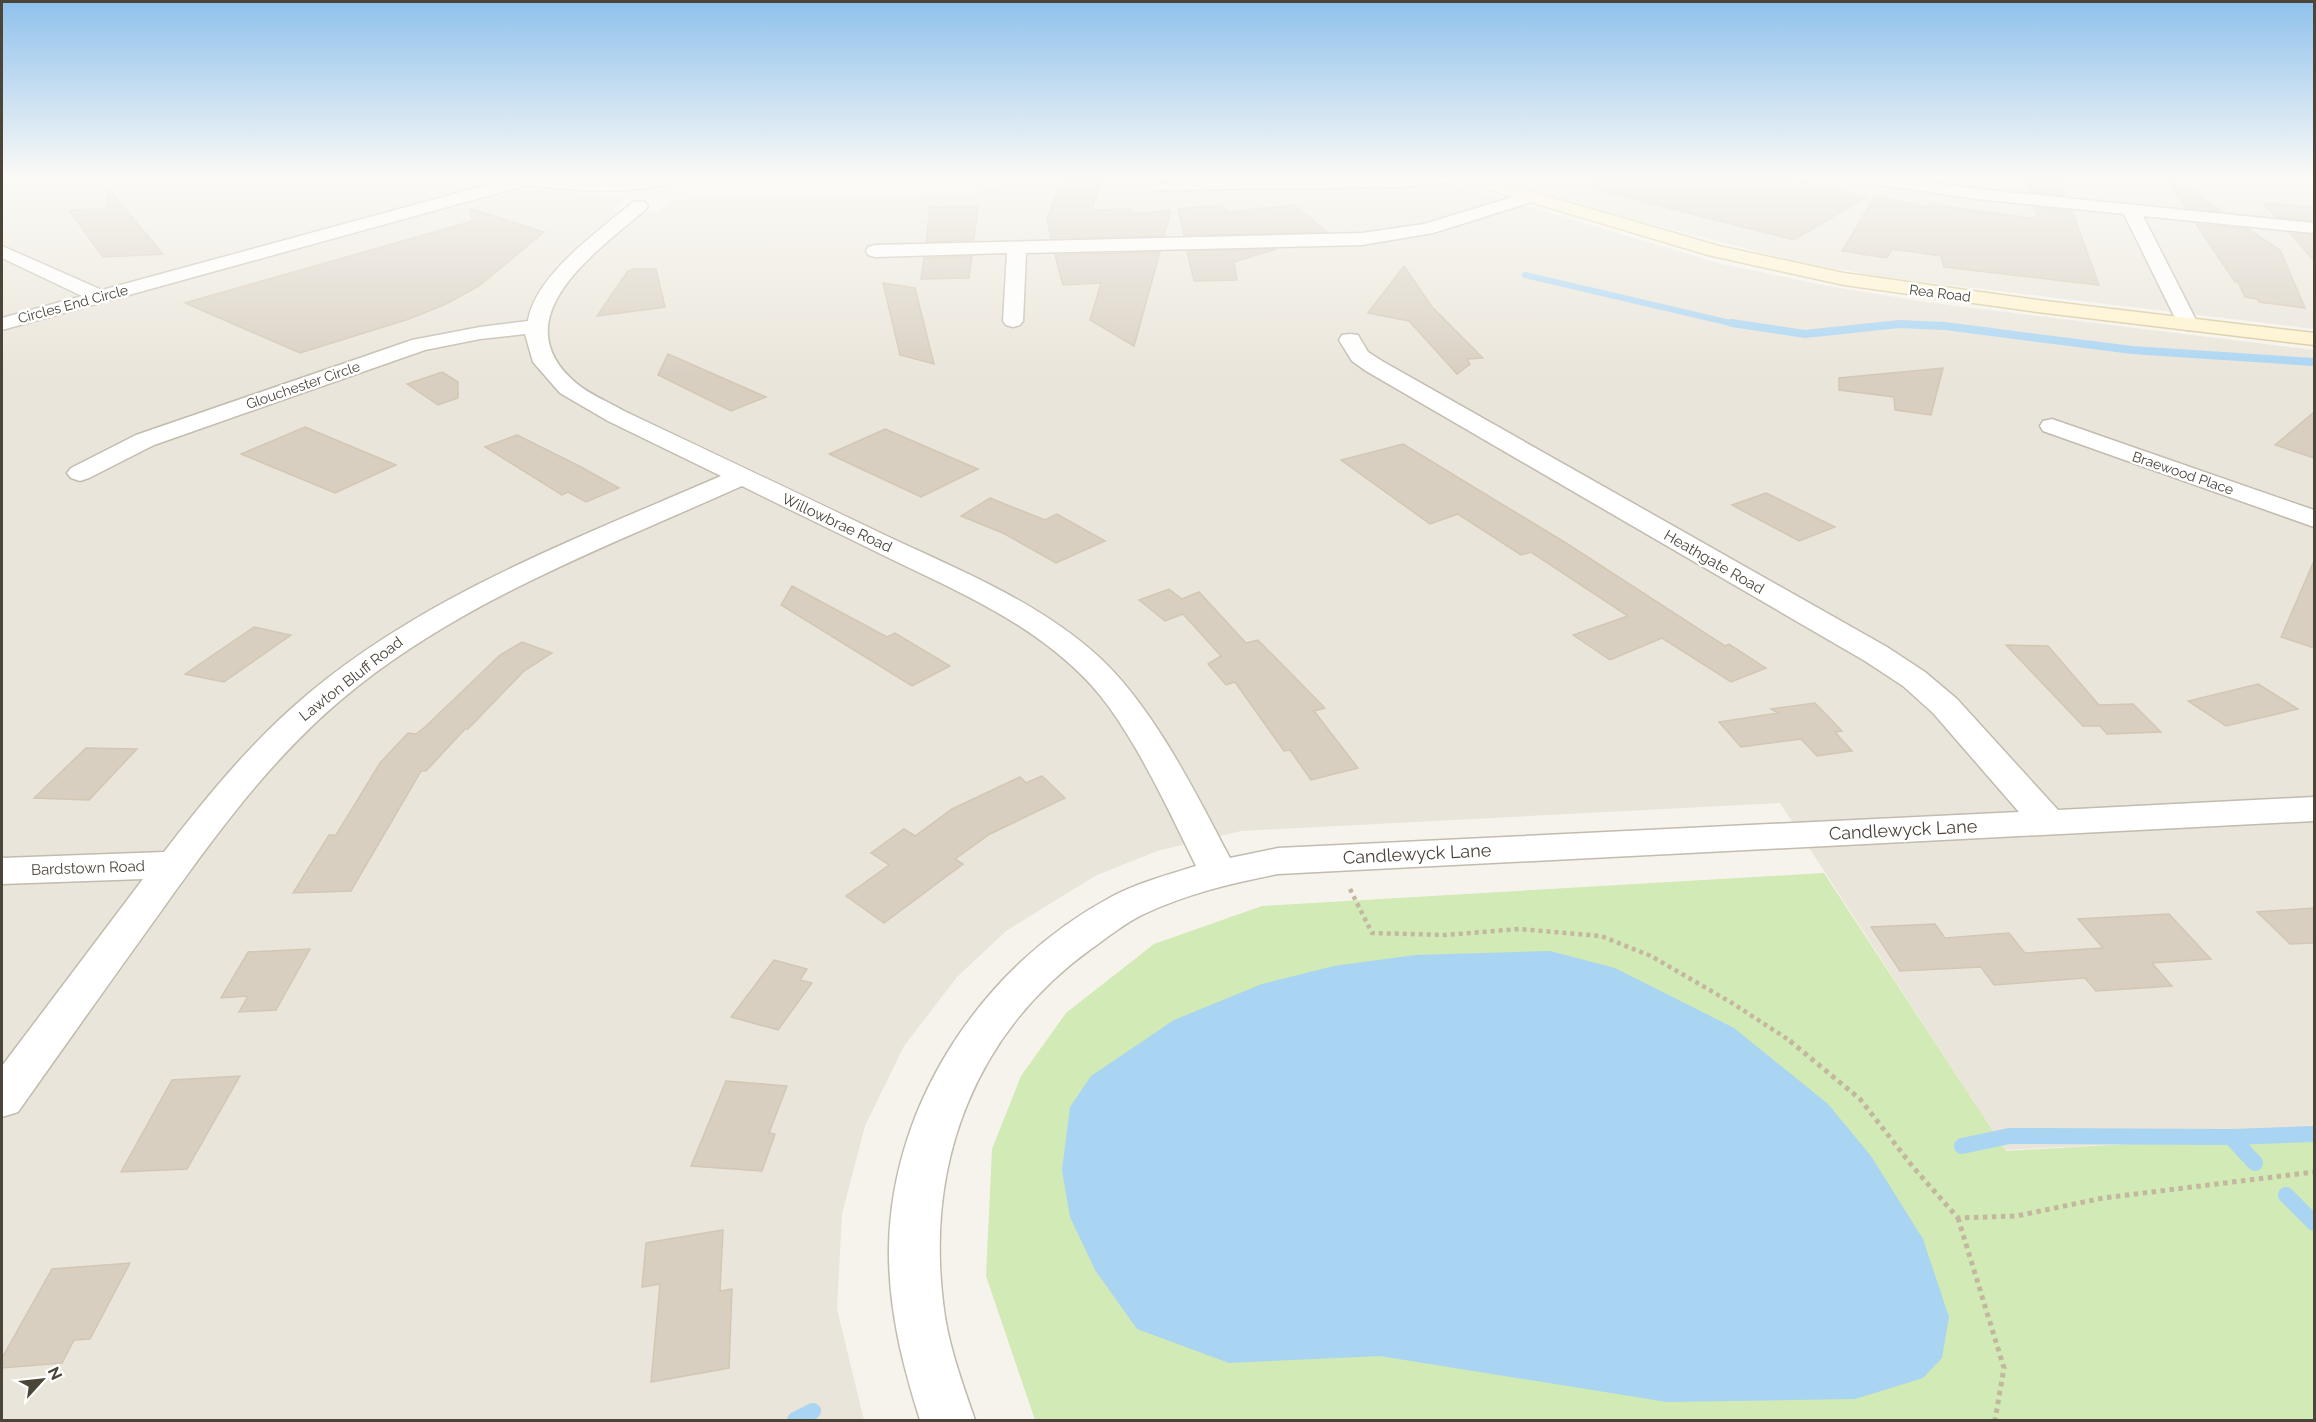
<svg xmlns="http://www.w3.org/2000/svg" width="2316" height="1422" font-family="Raleway,sans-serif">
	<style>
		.residential { fill: #eae5da }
		.green { fill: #d2eab5 }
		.water { fill: #a9d4f2 }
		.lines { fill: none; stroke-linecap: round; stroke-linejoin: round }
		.stream-far2 { stroke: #a9d4f2; stroke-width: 6 }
		.stream-far1 { stroke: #a9d4f2; stroke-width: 8 }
		.stream { stroke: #a9d4f2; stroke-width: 16 }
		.building { fill: #d8cfc1; stroke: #d3c7b4; stroke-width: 1.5 }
		.service-casing { stroke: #c2bbae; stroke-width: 3 }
		.minor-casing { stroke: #c2bbae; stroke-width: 3 }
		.secondary-casing { stroke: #d6c79b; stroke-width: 3 }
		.path-far1 { stroke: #c4b79f; stroke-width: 4.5; stroke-dasharray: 4 4; stroke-linecap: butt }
		.path { stroke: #c4b79f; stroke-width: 5; stroke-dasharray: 4.5 4.5; stroke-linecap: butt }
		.service { fill: #fff; fill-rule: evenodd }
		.minor { fill: #fff; fill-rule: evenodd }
		.secondary { fill: #fff3cd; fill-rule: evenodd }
		.labels { text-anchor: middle; stroke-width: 5; stroke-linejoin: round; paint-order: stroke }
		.far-street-label { font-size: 14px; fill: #4b4439; stroke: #fff }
		.street-label { font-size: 15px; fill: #4b4439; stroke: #fff }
		.near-street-label { font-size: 18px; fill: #4b4439; stroke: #fff }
	</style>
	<rect width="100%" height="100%" fill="#f6f3ec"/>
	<path class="residential" d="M2 179H441L626 198 614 209 658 212 671 199 968 194 1024 179H1435L1722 264 1828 286 1933 303 2314 350V1134L2005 1150 1780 803 1241 831 1157 851 1095 876 1006 931 957 977 904 1046 865 1126 842 1214 837 1309 864 1420H2Z
		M1497 179H2314V329L1883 277 1794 261 1632 219Z"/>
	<path class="green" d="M1824 873 2006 1151 2314 1133V1420H1035L986 1276 992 1149 1021 1076 1066 1013 1154 944 1262 906Z"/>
	<path class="water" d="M1550 951 1615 968 1734 1028 1828 1104 1871 1156 1923 1239 1949 1317 1942 1358 1923 1378 1855 1399 1667 1402 1380 1356 1229 1363 1137 1329 1095 1270 1070 1217 1062 1170 1070 1107 1091 1076 1174 1020 1262 984 1334 966 1415 955Z"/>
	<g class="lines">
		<path class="stream-far2" d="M1525 275 1739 325
			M1892 325H1916"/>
		<path class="stream-far1" d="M1732 323 1805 334 1899 324 1945 326 2132 350 2314 362"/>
		<path class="stream" d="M2231 1137 2255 1163
			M1962 1146 2009 1136 2231 1137 2314 1134
			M2286 1195 2314 1223
			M795 1420 813 1411"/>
	</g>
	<path class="building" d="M1062 179H1101L1092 210 1131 209 1132 214 1171 210 1164 236 1051 238 1047 219Z
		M1590 179H1788L1866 197 1794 240 1589 188Z
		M2025 179H2060L2066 196 2029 192Z
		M2167 179H2175L2223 212 2186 208Z
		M108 188 163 254 103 257 69 210 107 209Z
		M1875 196 1929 207 1930 204 2029 218 2038 217 2034 207 2072 211 2099 285 1944 267 1941 256 1892 249 1887 258 1842 251Z
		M2263 203 2314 207V221L2276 217Z
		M1221 205 1229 212 1294 205 1327 232 1184 235 1178 209Z
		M978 206 974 240 926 242 930 207Z
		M469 208 544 232 479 286 446 304 409 319 300 353 185 303 473 221Z
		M2196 224 2248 229 2280 250 2305 308 2259 302 2257 299 2245 297 2238 282H2235Z
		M2290 233 2314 235V261Z
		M1276 249 1234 262 1237 280 1194 281 1187 251Z
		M1160 252 1134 346 1090 320 1101 283 1063 285 1055 255Z
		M972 256 969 278 921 279 924 258Z
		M1404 266 1432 307 1483 358 1467 359 1470 364 1457 374 1409 321 1368 313Z
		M635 269H656L665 307 597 316 628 271Z
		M883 283 915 288 934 364 900 355Z
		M668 354 766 397 731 411 658 375Z
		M1943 368 1931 415 1895 410 1894 397 1839 390V378Z
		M442 372 458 382V398L438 405 407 384Z
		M2314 412V458L2275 445Z
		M305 427 396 465 335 493 241 454Z
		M885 429 978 469 921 497 829 454Z
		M517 435 581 467 619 488 586 502 568 492 562 495 485 447Z
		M1403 444 1566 543 1725 646 1729 644 1766 668 1731 682 1662 638 1610 660 1573 635 1628 616 1531 552 1521 555 1458 514 1430 524 1341 460Z
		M1766 493 1835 527 1799 541 1732 505Z
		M990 498 1045 520 1057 514 1105 541 1056 563 1003 533 961 516Z
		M2314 561V648L2281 637Z
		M792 586 887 637 895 633 950 666 912 686 781 605Z
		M1169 589 1182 599 1199 592 1246 643 1258 640 1325 708 1314 711 1358 768 1311 780 1290 750 1284 751 1235 682 1226 685 1208 664 1221 656 1183 614 1165 621 1139 600Z
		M254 627 291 635 224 682 185 674Z
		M522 642 552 653 524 671 468 729H465L426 771H421L351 891 293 893 329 835H336L380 763 408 733 416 734 425 727 500 655Z
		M2006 645 2048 646 2099 705 2133 704 2161 732 2107 734 2100 726H2083Z
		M2258 684 2298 709 2226 726 2188 701Z
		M1815 703 1842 731 1835 732 1852 751 1817 756 1801 739 1741 747 1719 722 1778 713 1771 709Z
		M86 748 137 749 89 800 34 798Z
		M1042 776 1065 798 990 834 955 859 963 864 884 923 846 896 889 865 871 853 904 829 915 836 952 809 1020 777 1026 783Z
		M2314 908V943L2290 944 2257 912Z
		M2169 914 2211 959 2152 963 2172 986 2096 991 2085 978 1994 985 1981 967 1900 971 1871 927 1935 924 1945 938 2009 933 2025 953 2103 948 2078 919Z
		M310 949 276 1010 239 1012 248 996 221 998 248 952Z
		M774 960 807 969 800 980 812 983 778 1030 731 1017Z
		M240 1076 187 1169 121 1172 172 1080Z
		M726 1081 787 1086 769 1133 775 1134 762 1171 691 1166Z
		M723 1230 720 1291 732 1289 729 1368 651 1382 660 1284 642 1287 646 1243Z
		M130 1263 90 1339 74 1340 62 1363 2 1368V1358L52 1269Z"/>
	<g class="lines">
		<defs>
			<path id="service" d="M1422 179H1455L1451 182 1401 187 1156 190 1151 187 1156 184Z"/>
			<path id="minor" d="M509 179H681L679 182C629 195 577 191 527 185L2 330V318L82 296 2 258V246L102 290Z
				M1866 179H1909L1977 189 2314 223V233L2143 216 2198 324 2195 328 2188 330 2181 328 2178 324 2124 214 1977 199 1874 184Z
				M1529 192 1535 193 1538 197 1535 201 1433 233 1362 245 1026 253 1023 321 1020 325 1013 327 1006 325 1003 321 1007 253 875 257 868 255 866 251 868 247 875 245 1362 233 1424 224Z
				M639 201 645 202 648 206 645 210C596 252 500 318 576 383 590 395 609 402 624 411 713 453 802 495 891 538 962 571 1040 603 1099 657 1154 708 1195 792 1230 858L1278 848 2019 812 1933 713 1903 686 1865 661 1366 371 1352 361 1339 340 1342 335 1350 334 1358 335 1368 352 1382 361 1887 647 1925 672 1957 699 2058 810 2314 797V821L1278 874C1232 883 1186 894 1144 914 1125 923 1108 937 1091 949 975 1033 926 1162 943 1302 947 1342 962 1382 975 1420H920C902 1363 888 1307 889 1246 892 1101 984 965 1111 897 1137 883 1167 875 1196 866 1170 813 1144 756 1109 707 1057 635 970 597 893 560 843 535 792 511 742 486 611 545 472 596 358 686 280 747 221 827 164 907 115 975 66 1044 18 1112L2 1117V1066L143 879 2 884V858L164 852C207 796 253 740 308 694 429 593 578 538 721 476L608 421 560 393 533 362 525 334 480 339 425 350 154 445 89 478 80 481 71 478 67 473 71 468 136 435 412 340 480 327 528 321C535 275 599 231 633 202Z
				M2052 419 2314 510V527L2043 431 2040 426 2043 421Z"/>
			<path id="secondary" d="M1461 179H1487L1719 246 1844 273 2045 301 2314 333V345L2045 313 1844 285 1708 255 1463 182Z"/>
		</defs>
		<use href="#service" class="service-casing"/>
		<use href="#minor" class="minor-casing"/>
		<use href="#secondary" class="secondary-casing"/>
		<path class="path-far1" d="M1350 889 1372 933 1446 935 1519 929 1601 936 1651 956 1732 1003 1792 1042"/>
		<path class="path" d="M1790 1041 1860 1099 1913 1167 1958 1218 2016 1216 2103 1198 2314 1172
			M1958 1218 2004 1368 1995 1420"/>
		<use href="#service" class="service"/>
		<use href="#minor" class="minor"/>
		<use href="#secondary" class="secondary"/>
	</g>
	<linearGradient id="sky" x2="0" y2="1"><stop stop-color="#8fc1ec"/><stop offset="0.47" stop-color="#fbfaf6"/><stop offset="1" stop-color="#fbfaf6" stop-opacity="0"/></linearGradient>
	<rect width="2316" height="378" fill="url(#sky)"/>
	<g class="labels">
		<g class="far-street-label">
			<text transform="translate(1940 293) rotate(7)" y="5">Rea Road</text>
			<text transform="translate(73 304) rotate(-15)" y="5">Circles End Circle</text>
			<text transform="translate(303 385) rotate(-19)" y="5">Glouchester Circle</text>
			<text transform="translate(2183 473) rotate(19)" y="5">Braewood Place</text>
		</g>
		<g class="street-label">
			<text transform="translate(837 523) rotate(25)" y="5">Willowbrae Road</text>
			<text transform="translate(1714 562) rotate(30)" y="5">Heathgate Road</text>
			<text transform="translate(351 679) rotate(-38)" y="5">Lawton Bluff Road</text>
			<text transform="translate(88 868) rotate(-2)" y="5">Bardstown Road</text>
		</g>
		<g class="near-street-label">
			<text transform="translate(1903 830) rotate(-3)" y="6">Candlewyck Lane</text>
			<text transform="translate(1417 854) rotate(-3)" y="6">Candlewyck Lane</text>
		</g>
	</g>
	<rect width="2316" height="1422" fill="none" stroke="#4b4439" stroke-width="6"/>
	<g transform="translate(42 1380) rotate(63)" stroke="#ffffff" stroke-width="4.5" paint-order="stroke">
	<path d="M0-4.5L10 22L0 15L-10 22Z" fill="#4b4439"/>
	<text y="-9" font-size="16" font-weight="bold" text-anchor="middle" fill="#4b4439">N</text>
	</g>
</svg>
